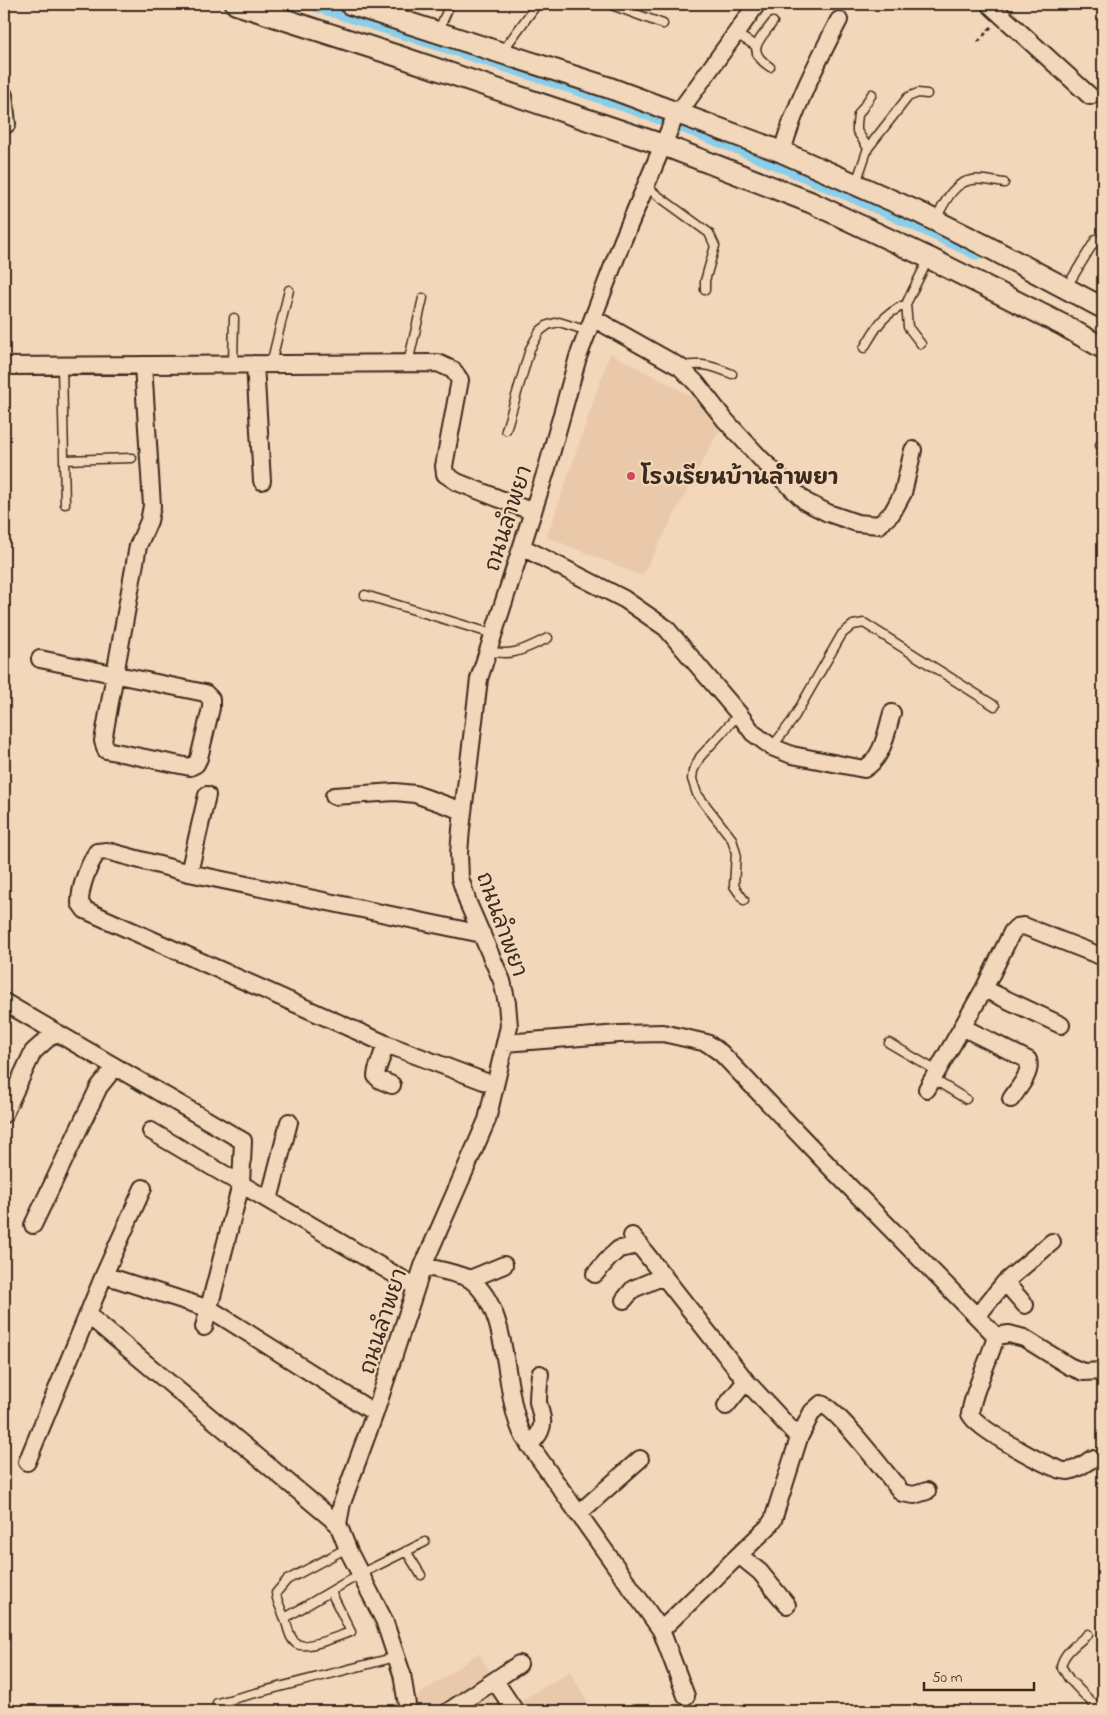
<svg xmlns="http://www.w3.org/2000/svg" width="1107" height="1715" font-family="'Indie Flower','Playpen Sans Thai',sans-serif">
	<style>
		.built { fill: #e9c9aa }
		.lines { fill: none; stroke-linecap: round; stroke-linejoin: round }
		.canal { stroke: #89ceeb; stroke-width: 15 }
		.service-casing { stroke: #3b2a1e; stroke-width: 11 }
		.minor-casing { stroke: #3b2a1e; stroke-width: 20 }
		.tertiary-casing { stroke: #3b2a1e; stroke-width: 24 }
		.path { stroke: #3b2a1e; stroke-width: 2.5; stroke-dasharray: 4 4; stroke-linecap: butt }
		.service { stroke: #f3d7ba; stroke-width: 8 }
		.minor { stroke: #f3d7ba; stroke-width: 16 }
		.tertiary { stroke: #f3d7ba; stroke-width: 20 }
		.poi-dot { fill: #d1495b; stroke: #f3d7ba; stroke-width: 2 }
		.labels { text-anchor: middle; stroke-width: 4.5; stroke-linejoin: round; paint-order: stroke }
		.poi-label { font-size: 22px; font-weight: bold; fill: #3b2a1e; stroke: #f3d7ba; text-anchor: start }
		.street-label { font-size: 22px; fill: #3b2a1e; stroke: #f3d7ba }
	</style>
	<rect width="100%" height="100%" fill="#f3d7ba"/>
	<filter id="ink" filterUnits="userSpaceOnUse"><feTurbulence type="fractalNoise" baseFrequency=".02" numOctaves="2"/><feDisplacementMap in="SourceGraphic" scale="10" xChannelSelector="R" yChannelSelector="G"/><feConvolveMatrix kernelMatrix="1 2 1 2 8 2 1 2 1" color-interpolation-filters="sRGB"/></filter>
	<g filter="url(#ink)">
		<path class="built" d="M610 353 727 415 642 576 547 537Z
			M479 1653 495 1681 515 1711H411V1700Z
			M570 1672 593 1711H525L518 1702Z"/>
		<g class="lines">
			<path class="canal" d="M316 4C442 45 571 83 695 130 791 167 884 208 976 252"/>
			<defs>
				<path id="service" d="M609 4 663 24
					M438 32 450 4
					M736 34 756 46
					M502 52 537 4
					M770 67C745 50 759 41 773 22
					M868 148 908 97 918 93 927 94
					M856 183 868 148 857 131V124L858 115 872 94
					M646 187 709 233 715 246 705 281V290
					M936 219C944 204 953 182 972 180 982 178 994 182 1004 183
					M1066 288 1096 239
					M921 344 908 327 906 304 928 260
					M864 348C878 325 881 316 906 304
					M408 363 423 298
					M271 364 289 290
					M233 365 234 318
					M62 366 65 504
					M680 367C702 362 713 366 732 374
					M506 430 530 349 540 331 548 325 559 322 588 331
					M1100 445 1103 441
					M64 460 132 458
					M365 595 493 634
					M488 651C514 657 524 649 548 638
					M739 714 700 757 693 771 692 779 697 794 732 839 736 853 734 886 744 900
					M772 747 792 721 842 634 853 625 864 623 995 706
					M889 1043 937 1071
					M933 1079 966 1099
					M406 1551 421 1575
					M331 1592 351 1632C340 1635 307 1650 297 1644 289 1639 288 1627 285 1619 282 1610 277 1603 276 1593L287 1580 347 1548
					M285 1618 360 1574 425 1542
					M1088 1634C1077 1644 1064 1652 1061 1666L1069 1679 1100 1711
					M217 1703 396 1657"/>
				<path id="minor" d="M989 4 1090 96
					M4 95 7 124
					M782 152C795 105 817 63 839 20
					M593 318 680 367 696 383 725 420 761 459 806 502 828 513 857 523 879 525 892 513 903 493 913 450
					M255 364 262 481
					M4 366 438 363 453 370 460 380 444 466 445 474 457 482 533 512
					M522 547 624 599 666 628 739 714 753 733 772 747 792 755 864 769C883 758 886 733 892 713
					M40 659 205 693 211 699V708L199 758 196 764 190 767 106 750 103 741 138 546 149 521 152 506 143 365
					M334 796 395 792 415 794 463 811
					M189 873 207 795
					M482 934 189 873 107 851 97 852C88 866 80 887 80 903L85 910 386 1044 494 1085
					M984 989 1061 1025
					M4 1002 243 1141 241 1184 416 1287
					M962 1027 1028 1060C1032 1074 1018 1088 1011 1099
					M505 1043 619 1034 663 1033 707 1043 721 1053 831 1168 996 1336 1009 1334 1024 1338 1069 1366 1083 1372 1103 1371
					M386 1044 377 1070 376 1076 380 1080 392 1085
					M927 1089 984 989 1012 932 1017 927 1024 926 1029 928 1103 957
					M4 1114 33 1052 55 1032
					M151 1131 241 1184 204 1327
					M269 1200 289 1122
					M33 1225 99 1087 115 1067
					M632 1236 746 1381 799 1438
					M423 1266C434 1269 463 1274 471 1280 513 1313 501 1394 524 1437L661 1630 768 1527 773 1520 799 1438 812 1412 821 1404C837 1408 888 1476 902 1493L914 1495 927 1491
					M595 1274 610 1257 619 1249 640 1245
					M104 1275 210 1309 375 1413
					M470 1279 504 1265
					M1005 1282 1025 1305
					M624 1300 633 1289 664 1276
					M88 1315 338 1524
					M977 1316 1005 1282 1052 1242
					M996 1336C989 1362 974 1387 970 1414 972 1417 974 1420 977 1422 988 1433 1055 1473 1068 1471 1077 1470 1085 1463 1092 1459
					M726 1406 746 1381
					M529 1445C539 1436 545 1427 541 1414 540 1410 539 1406 538 1402 538 1393 539 1383 540 1374
					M27 1462 104 1275 143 1188
					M578 1514 640 1459
					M739 1555 760 1572 787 1605
					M661 1630 686 1696
					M495 1681 515 1711
					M408 1711 402 1674 384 1620 349 1552 338 1524 342 1503 375 1413 423 1266 487 1120 509 1026 507 1003 502 981 468 903 460 878 459 853 461 829 479 679 547 468 578 357 622 242 674 119 757 4
					M449 1711 519 1664"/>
				<path id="tertiary" d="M236 4 398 56 663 145 810 202 929 258 1063 325 1103 348
					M350 4 610 88 782 152 918 212 988 247 1103 308"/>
			</defs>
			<use href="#service" class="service-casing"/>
			<use href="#minor" class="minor-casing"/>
			<use href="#tertiary" class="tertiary-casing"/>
			<path class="path" d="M978 42 992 26"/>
			<use href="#service" class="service"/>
			<use href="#minor" class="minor"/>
			<use href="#tertiary" class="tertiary"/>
		</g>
	</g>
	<circle class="poi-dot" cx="631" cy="476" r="5"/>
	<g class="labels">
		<g class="poi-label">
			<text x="641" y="484">โรงเรียนบ้านลำพยา</text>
		</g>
		<g class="street-label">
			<text transform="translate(507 518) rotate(-72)" y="8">ถนนลำพยา</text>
			<text transform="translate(503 924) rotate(70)" y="8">ถนนลำพยา</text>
			<text transform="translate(382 1321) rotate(-72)" y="8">ถนนลำพยา</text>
		</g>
	</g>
	<rect width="1107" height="1715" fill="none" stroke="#f3d7ba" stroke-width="20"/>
	<rect x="10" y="10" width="1087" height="1695" fill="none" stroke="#3b2a1e" stroke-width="2" filter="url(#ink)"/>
	<path d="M924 1682v8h110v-8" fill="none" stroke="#3b2a1e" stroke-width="2.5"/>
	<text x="932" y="1682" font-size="15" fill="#3b2a1e" stroke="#f3d7ba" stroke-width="4" paint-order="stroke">50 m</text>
</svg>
